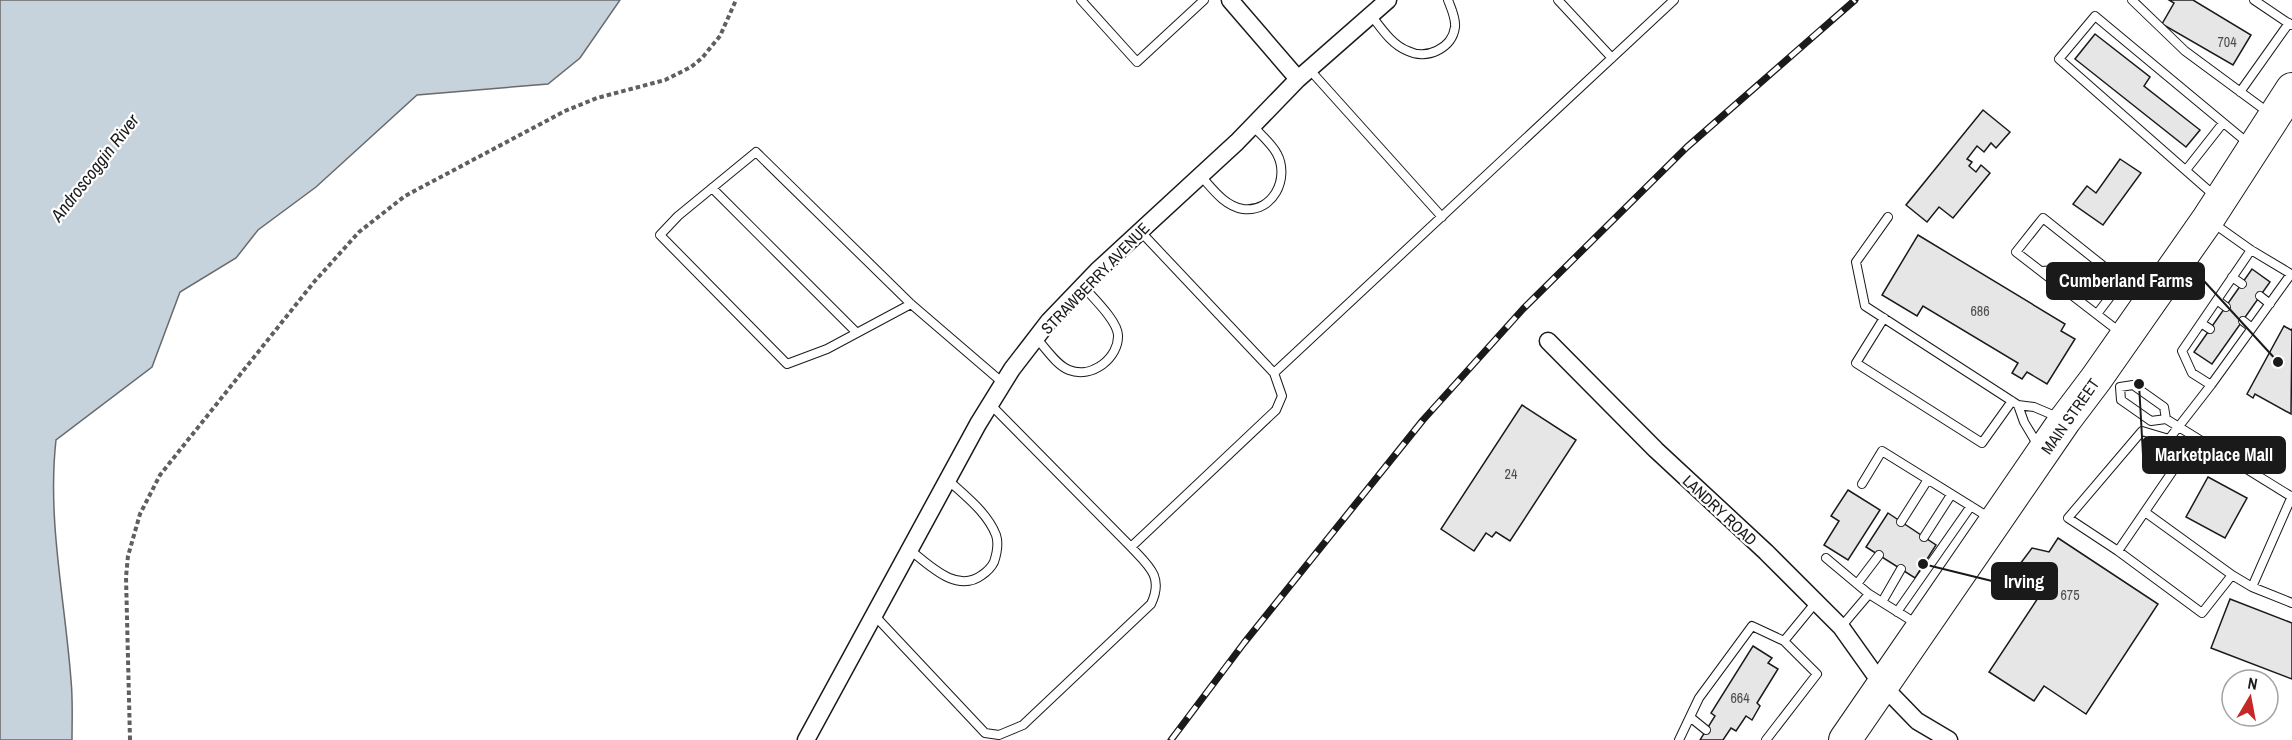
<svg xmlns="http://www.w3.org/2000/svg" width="2292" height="740" font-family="'Archivo Narrow',sans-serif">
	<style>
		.water { fill: #c6d2dc; stroke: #6a6a6a; stroke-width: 1.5 }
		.building { fill: #e6e6e6; stroke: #1a1a1a; stroke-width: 1.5 }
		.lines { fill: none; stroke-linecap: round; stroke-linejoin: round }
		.lane-casing { stroke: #1a1a1a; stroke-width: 10 }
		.street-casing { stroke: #1a1a1a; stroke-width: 19 }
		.highway-casing { stroke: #1a1a1a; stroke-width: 34 }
		.path { stroke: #5f5f5f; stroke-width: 4; stroke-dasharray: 4.5 3; stroke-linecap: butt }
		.lane { stroke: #fff; stroke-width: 8 }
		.street { stroke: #fff; stroke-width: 16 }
		.highway { stroke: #fff; stroke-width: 32 }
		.rail-casing { stroke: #1a1a1a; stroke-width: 7 }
		.rail { stroke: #fff; stroke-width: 4.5; stroke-dasharray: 14; stroke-linecap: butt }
		.labels { text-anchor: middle; stroke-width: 4.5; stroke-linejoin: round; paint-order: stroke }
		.number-label { font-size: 14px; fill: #4d4d4d }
		.street-label { font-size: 16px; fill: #1a1a1a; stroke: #fff }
		.water-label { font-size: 18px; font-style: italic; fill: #1a1a1a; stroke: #fff }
		.leader { fill: none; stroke: #1a1a1a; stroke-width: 2 }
		.callout-dot { fill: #1a1a1a; stroke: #fff; stroke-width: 2 }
		.callout { fill: #1a1a1a; stroke: #1a1a1a; stroke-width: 2 }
		.callout-label { font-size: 18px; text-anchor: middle; font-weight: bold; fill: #fff }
	</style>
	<rect width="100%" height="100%" fill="#fff"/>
	<path class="water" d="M0 0H620L580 58 548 84 417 95 316 187 258 230 236 258 180 292 152 367 56 440C47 520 65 600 71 680 73 700 72 720 72 740H0Z"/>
	<path class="building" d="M2169 0H2193L2251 35 2233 65 2162 24 2174 3Z
		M2095 34 2150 77 2144 86 2200 130 2186 147 2075 59Z
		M1983 110 2010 132 1996 148 1991 143 1984 152 1977 146 1967 159 1972 162 1969 166 1976 172 1981 165 1990 173 1953 218 1939 207 1927 222 1906 205Z
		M2120 159 2141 173 2103 225 2073 204 2087 186 2096 193Z
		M1918 235 2065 324 2061 331 2075 339 2047 384 2027 372 2022 379 2012 373 2018 363 1923 306 1917 316 1882 295Z
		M2252 269 2270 282 2212 364 2194 352Z
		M2284 326 2291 330 2292 329 2291 414 2255 394 2253 398 2247 394Z
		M1522 405 1576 440 1510 541 1496 532 1492 537 1486 533 1474 551 1441 529Z
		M2208 477 2247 498 2225 538 2186 517Z
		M1848 490 1880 510 1848 560 1824 545 1839 521 1831 516Z
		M1888 513 1936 545 1915 578 1866 547Z
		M2058 538 2158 604 2086 714 2044 686 2034 701 1989 672 2038 598 2021 586 2020 564 2032 548 2049 552Z
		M2230 599 2292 623V679L2211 648Z
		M1753 646 1772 658 1768 663 1778 669 1757 703 1760 706 1752 720 1746 716 1736 731 1731 728 1723 740H1700L1715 716 1711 713Z"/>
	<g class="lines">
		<defs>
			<path id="lane" d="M1081 0 1137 62 1204 0
				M1558 0 1612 58
				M2132 0 2185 51 2269 113
				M2254 0 2291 25
				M1371 15C1381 28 1392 45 1408 51 1426 60 1452 49 1455 27 1456 18 1451 8 1448 0
				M1309 69 1442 217
				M2240 92 2289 23
				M2186 170 2223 123
				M1200 175C1212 188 1224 206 1243 209 1273 213 1290 178 1277 154 1272 144 1260 134 1253 126
				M712 188 857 333
				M2216 197 2059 59 2095 16 2249 144
				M1888 217 1856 262 1865 306 2018 405 2034 407 2060 418
				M1140 231 1274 373
				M2041 271 2057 270 2081 287V302
				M2232 277 2242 284
				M2260 296 2270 304
				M2217 300 2226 307
				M911 304 827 349 787 364 660 235 678 216 756 152 911 304 1003 383
				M2097 314 2122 281
				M1884 318 1856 363 1982 443 2012 401
				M2243 321 2252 328
				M2201 323 2210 329
				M2121 333 2016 252 2043 218 2146 300
				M1036 338C1046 348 1056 365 1069 370 1092 379 1119 358 1118 335 1117 320 1092 297 1083 286
				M2211 385 2192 373 2182 351 2251 250
				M990 404 1131 547
				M2018 405 2024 422 2039 447
				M2166 419 2164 407 2133 385 2120 387 2121 400 2151 421 2166 419 2292 497
				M2142 431 2169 439 2187 450 2118 551 2068 518Z
				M2169 439 2211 385 2291 274 2251 250 2213 223
				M1862 484 1882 451 1990 518
				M2292 496 2252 587 2292 603
				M1901 522 1927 481
				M1924 537 1951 495
				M910 550C929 565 957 594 982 575 988 571 991 568 994 562 997 553 999 544 996 535 987 512 965 496 948 480
				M2118 551 2202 613 2232 575 2145 512
				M1826 558 1869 594 1917 624
				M2232 575 2252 587
				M1857 584 1879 555
				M1882 602 1901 569
				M1897 612 1971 506
				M875 616 985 733 999 735 1023 725 1151 604C1164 577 1149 566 1131 547L1276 410 1282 396 1274 373 1674 0
				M1841 627 1869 594
				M1690 717 1706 730
				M1679 740 1699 698 1752 626 1784 641 1816 602
				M1766 740 1817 674 1784 641"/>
			<path id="street" d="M1230 0 1298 79
				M1548 341 1656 450 1766 552 1841 627 1883 686 1917 721 1949 740
				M806 740 978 424 1012 369 1049 321 1097 271 1237 142 1298 79 1388 0"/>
			<path id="highway" d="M1845 740 2065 420 2096 379 2208 219 2292 89"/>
		</defs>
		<use href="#lane" class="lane-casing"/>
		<use href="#street" class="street-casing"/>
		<use href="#highway" class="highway-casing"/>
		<path class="path" d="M130 740 126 577 128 556 140 514 160 475 314 282 359 232 405 196 565 111 597 98 665 80 691 67 702 58 720 36 736 0"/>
		<use href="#lane" class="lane"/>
		<use href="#street" class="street"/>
		<use href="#highway" class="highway"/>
		<defs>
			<path id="rail" d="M1171 740 1244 643 1423 420 1523 309 1687 147 1855 0"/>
		</defs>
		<use href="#rail" class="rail-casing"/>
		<use href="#rail" class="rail"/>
	</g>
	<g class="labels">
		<g class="number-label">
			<text x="2227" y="47">704</text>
			<text x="1980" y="316">686</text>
			<text x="1511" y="479">24</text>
			<text x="2070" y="600">675</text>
			<text x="1740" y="703">664</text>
		</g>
		<g class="street-label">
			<text transform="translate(1095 278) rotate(-46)" y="6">STRAWBERRY AVENUE</text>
			<text transform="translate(2070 416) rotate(-55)" y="6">MAIN STREET</text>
			<text transform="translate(1720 510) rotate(43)" y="6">LANDRY ROAD</text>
		</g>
		<g class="water-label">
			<text transform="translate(95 168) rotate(-52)" y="6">Androscoggin River</text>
		</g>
	</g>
	<path class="leader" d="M2278 362L2204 281M2139 384L2143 455M1923 564L1992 581"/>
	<g class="callout-dot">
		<circle cx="2278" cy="362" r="6"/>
		<circle cx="2139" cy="384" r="6"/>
		<circle cx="1923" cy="564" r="6"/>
	</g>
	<g class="callout">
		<rect x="2047" y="263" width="157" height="36" rx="6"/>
		<rect x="2143" y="437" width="142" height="36" rx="6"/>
		<rect x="1992" y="563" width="65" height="36" rx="6"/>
	</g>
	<g class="callout-label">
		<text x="2126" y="287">Cumberland Farms</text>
		<text x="2214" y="461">Marketplace Mall</text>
		<text x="2024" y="588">Irving</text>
	</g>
	<g transform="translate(2250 698) rotate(10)"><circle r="28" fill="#ffffff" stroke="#a3a3a3" stroke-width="1.5"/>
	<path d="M0-4.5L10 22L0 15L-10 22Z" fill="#c62828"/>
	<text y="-9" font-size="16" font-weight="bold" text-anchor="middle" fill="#1a1a1a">N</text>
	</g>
</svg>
